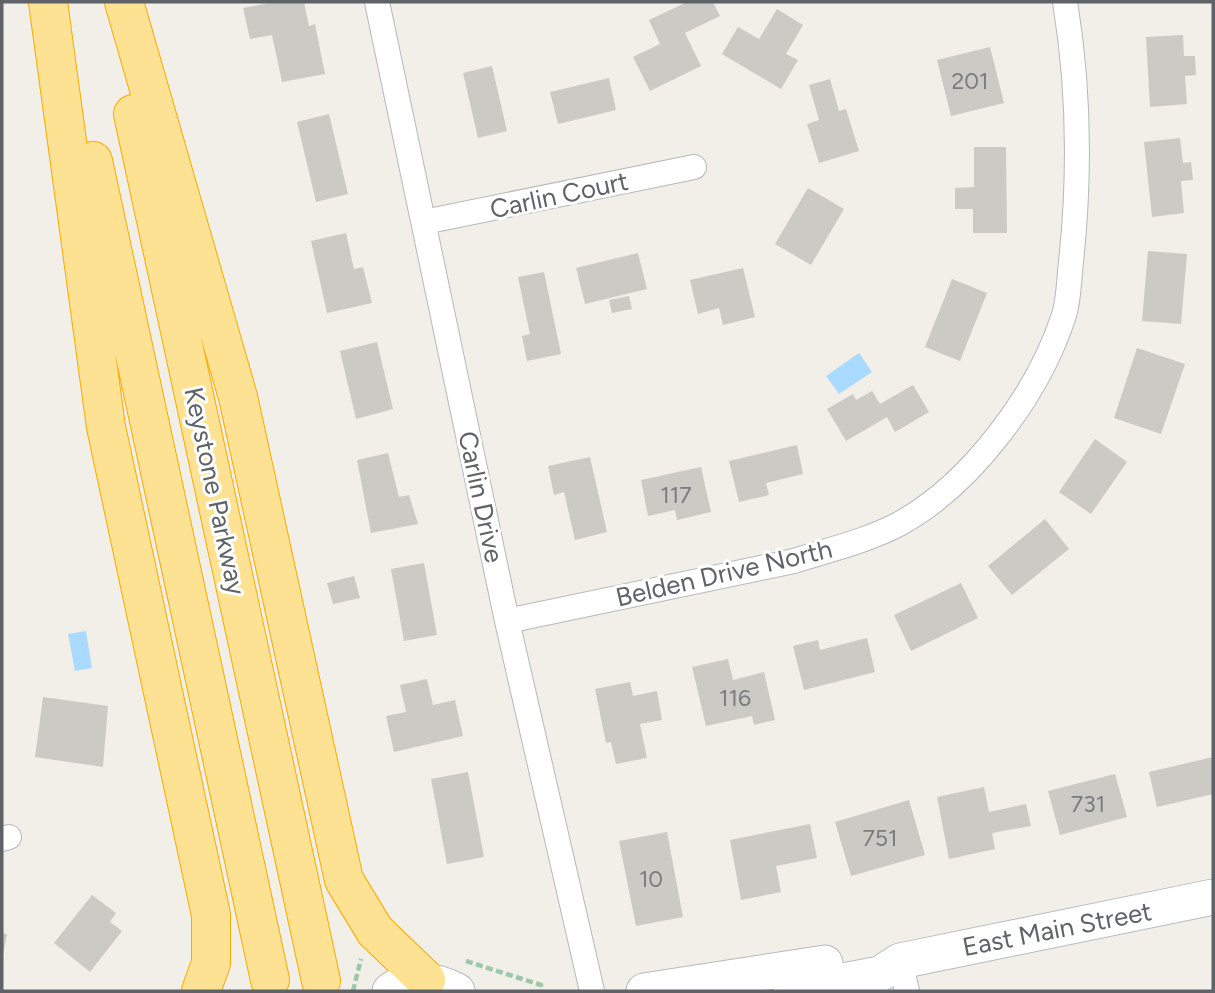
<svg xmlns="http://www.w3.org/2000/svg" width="1215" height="993" font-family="Figtree,sans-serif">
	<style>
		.water { fill: #aadaff }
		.building { fill: #cccac5 }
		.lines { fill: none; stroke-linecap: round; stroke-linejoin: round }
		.street-casing { stroke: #b5b8bc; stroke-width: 26 }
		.secondary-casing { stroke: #b6babf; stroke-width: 37 }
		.highway-casing { stroke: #f9ab00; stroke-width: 40 }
		.path { stroke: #9cc7a9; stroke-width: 4.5; stroke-dasharray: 7 3.5; stroke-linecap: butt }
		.street { stroke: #fff; stroke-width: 24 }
		.secondary { stroke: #fff; stroke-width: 35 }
		.highway { stroke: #fde293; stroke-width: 38 }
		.labels { text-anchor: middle; stroke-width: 6; stroke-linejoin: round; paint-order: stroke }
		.number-label { font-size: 23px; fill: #7a7d7f }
		.street-label { font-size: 26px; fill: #5f6368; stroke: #fff }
	</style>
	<rect width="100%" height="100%" fill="#f1efe8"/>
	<path class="water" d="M859 353 872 372 839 394 826 376Z
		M86 631 92 668 75 671 68 634Z"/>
	<path class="building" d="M275 2H304L309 26 315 24 325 74 282 82 272 35 250 39 243 8Z
		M687 2H713L720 16 685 33 701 66 650 91 633 57 660 44 649 20Z
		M777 9 803 25 786 54 798 60 781 89 722 54 738 27 759 39Z
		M1183 35 1184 56H1195L1196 75 1185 76 1187 104 1150 107 1146 37Z
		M990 47 1004 103 951 116 937 60Z
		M492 66 507 131 478 138 463 73Z
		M609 78 616 110 558 124 550 92Z
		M830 79 839 111 846 109 859 151 819 163 807 124 819 120 809 85Z
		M329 114 348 194 316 202 297 122Z
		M1180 138 1183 163 1191 162 1193 180 1181 181 1184 213 1152 217 1144 142Z
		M974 147H1006L1007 233H973V209H955V188L974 187Z
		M808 188 844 209 811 265 775 244Z
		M346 233 354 269 363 267 372 303 327 313 311 241Z
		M1148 251 1187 254 1181 324 1142 321Z
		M638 253 647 289 585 304 576 268Z
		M743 268 755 317 723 325 719 308 698 314 690 280Z
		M544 272 561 354 527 361 522 336 530 334 518 277Z
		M952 279 987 293 960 361 925 347Z
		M629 296 632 309 612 313 609 300Z
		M377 342 393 409 356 419 340 351Z
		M1137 348 1185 364 1161 434 1114 418Z
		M913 385 929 412 895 432 887 417 846 441 827 409 853 394 856 400 872 391 880 404Z
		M1095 439 1127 462 1091 514 1059 492Z
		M797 445 803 474 766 483 769 495 739 502 729 461Z
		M388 453 399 497 409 495 418 524 371 533 357 460Z
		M590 457 607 532 575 540 564 492 554 495 548 466Z
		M701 467 711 512 677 520 675 510 648 516 641 480Z
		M1045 519 1069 549 1012 595 988 566Z
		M424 563 437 635 404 641 391 569Z
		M354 576 360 598 333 604 327 583Z
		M961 583 978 618 911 651 894 615Z
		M867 638 875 672 804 690 793 646 818 640 820 650Z
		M728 659 733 680 764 672 775 720 754 725 752 716 706 726 692 667Z
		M427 679 433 705 455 700 463 736 394 752 386 716 406 712 400 685Z
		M630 682 633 696 657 691 662 720 640 724 647 758 616 764 611 742 606 743 595 689Z
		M43 697 108 706 103 767 35 757Z
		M1213 757V794L1157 807 1149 772Z
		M468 772 484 857 447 864 431 779Z
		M1115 774 1127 817 1060 835 1048 791Z
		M984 787 989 812 1026 804 1031 826 992 833 995 849 949 859 937 797Z
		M909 800 925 855 851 876 835 822Z
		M810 824 817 858 776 866 781 892 741 900 730 840Z
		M667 832 683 917 636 926 619 841Z
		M92 895 116 913 110 922 122 931 90 972 54 943Z
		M2 933 7 934 3 955H2Z"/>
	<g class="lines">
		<defs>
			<path id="street" d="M377 2 507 621 592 991
				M424 222 694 167
				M507 621 794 561C828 550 867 541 899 524 972 484 1039 393 1064 315 1069 299 1069 279 1071 262 1080 177 1079 87 1065 2
				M2 839 9 837
				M900 961 907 991"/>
			<path id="secondary" d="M390 991C410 976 435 979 457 991
				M644 991 825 963
				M791 991 880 974 900 961 1213 897"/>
			<path id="highway" d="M48 2 106 427 211 915V963L201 991
				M124 2 238 397 344 880 375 931 426 980
				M133 114 321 981
				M93 161 270 980"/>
		</defs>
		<use href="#street" class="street-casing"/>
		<use href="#secondary" class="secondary-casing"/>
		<use href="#highway" class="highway-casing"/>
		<path class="path" d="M466 961 541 985 540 991
			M353 991 361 959"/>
		<use href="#street" class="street"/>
		<use href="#secondary" class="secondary"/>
		<use href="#highway" class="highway"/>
	</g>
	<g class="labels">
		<g class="number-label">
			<text x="970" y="89">201</text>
			<text x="676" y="503">117</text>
			<text x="735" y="706">116</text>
			<text x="1088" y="812">731</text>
			<text x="880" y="846">751</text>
			<text x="651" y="887">10</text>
		</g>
		<g class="street-label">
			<text transform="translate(559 195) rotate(-12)" y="9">Carlin Court</text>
			<text transform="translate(215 491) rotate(78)" y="9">Keystone Parkway</text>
			<text transform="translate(481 497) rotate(78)" y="9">Carlin Drive</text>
			<text transform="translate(724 573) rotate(-13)" y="9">Belden Drive North</text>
			<text transform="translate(1057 929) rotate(-11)" y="9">East Main Street</text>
		</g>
	</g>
	<rect width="1215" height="993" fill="none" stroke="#5f6368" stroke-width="7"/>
</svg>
